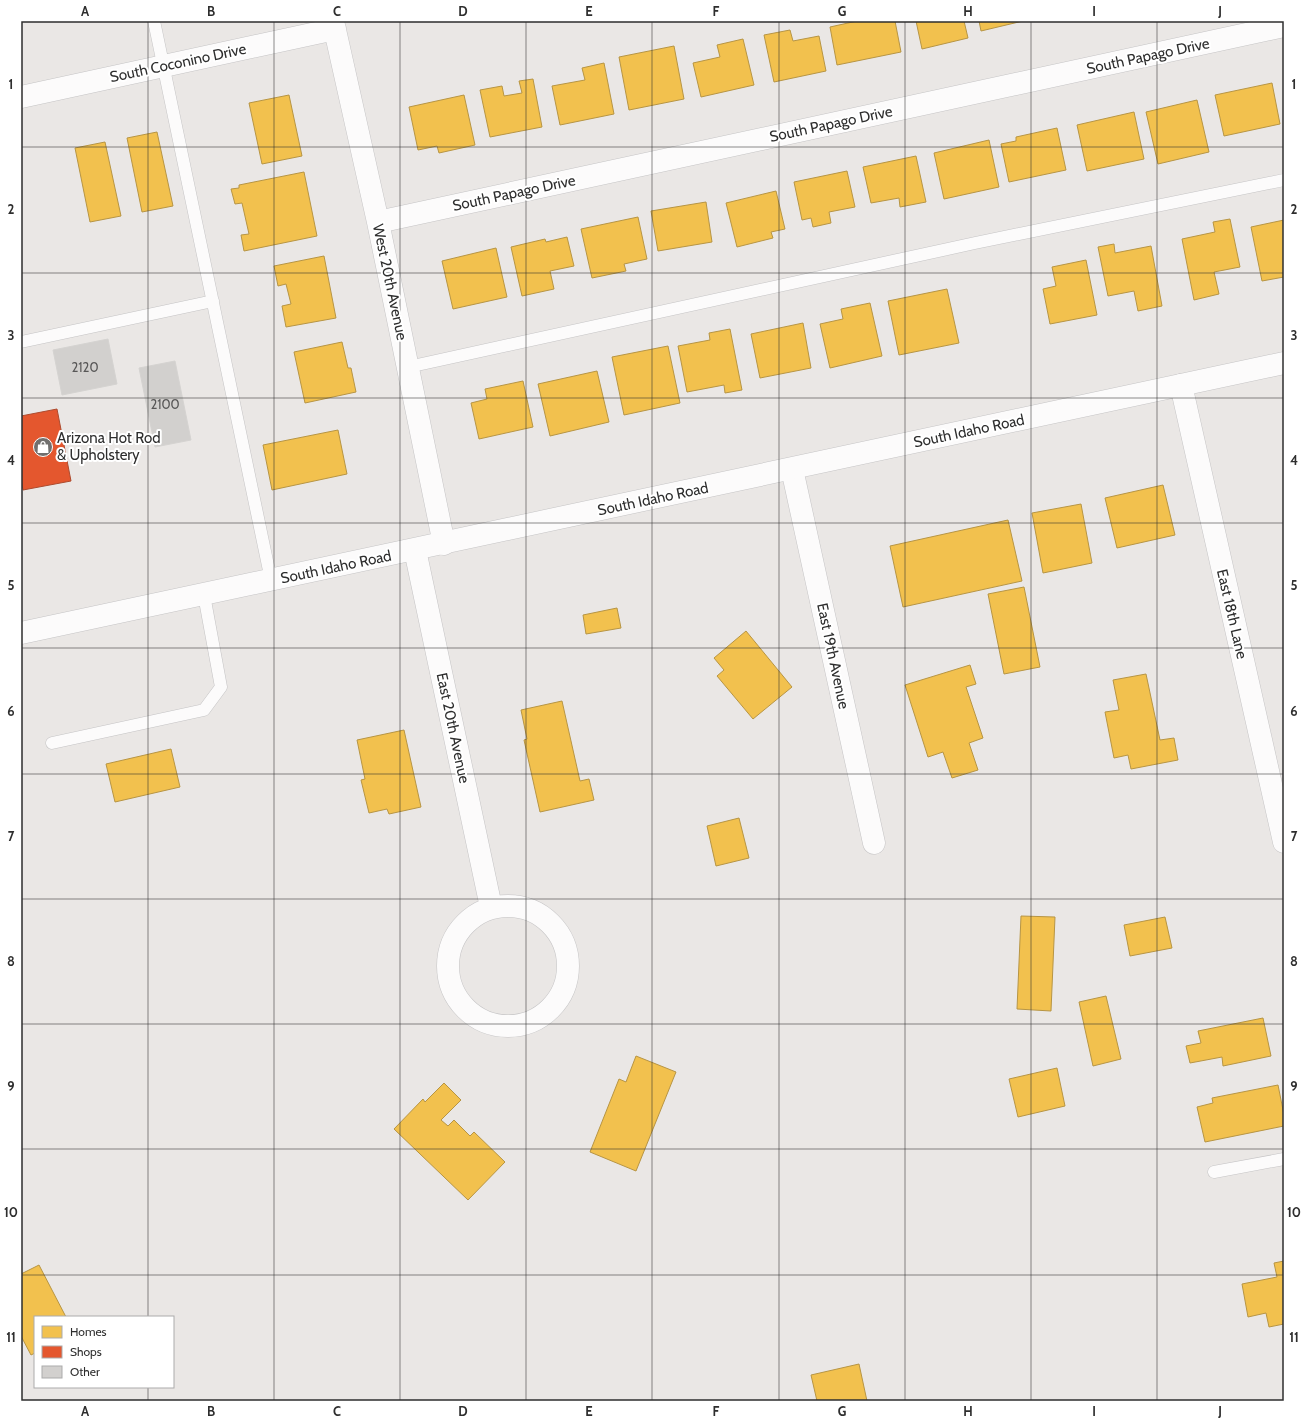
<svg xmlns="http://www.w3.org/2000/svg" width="1305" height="1422" font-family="Cabin,sans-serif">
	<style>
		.homes { fill: #f2c14e; stroke: #b79544 }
		.shops { fill: #e4572e; stroke: #ad4b2e }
		.building { fill: #d2d0ce; stroke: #d5d3d1 }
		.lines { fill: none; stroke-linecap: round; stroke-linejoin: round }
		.lane-casing { stroke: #c5c4c5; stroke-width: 13 }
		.street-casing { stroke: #c5c4c5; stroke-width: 23 }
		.secondary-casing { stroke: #c5c4c5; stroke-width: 23 }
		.lane { stroke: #fcfbfb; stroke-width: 12 }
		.street { stroke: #fcfbfb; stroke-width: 22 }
		.secondary { stroke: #fcfbfb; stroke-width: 22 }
		.grid { fill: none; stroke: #2e2e2e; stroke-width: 1; stroke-opacity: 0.55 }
		.labels { text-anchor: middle; stroke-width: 4; stroke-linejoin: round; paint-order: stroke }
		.number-label { font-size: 13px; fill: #585757 }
		.street-label { font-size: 15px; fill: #2e2e2e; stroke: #fff }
		.poi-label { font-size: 15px; fill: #2e2e2e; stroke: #fff; text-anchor: start }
		.neatline { fill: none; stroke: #2e2e2e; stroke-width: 1.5 }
		.grid-label { font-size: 13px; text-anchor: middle; font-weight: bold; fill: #2e2e2e }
	</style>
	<rect width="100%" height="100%" fill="#eae7e5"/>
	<path class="homes" d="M857 21H895L901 52 837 65 830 27Z
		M916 21H964L968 38 922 49Z
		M979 21H1023L981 31Z
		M790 30 793 41 819 36 826 71 774 82 764 35Z
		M743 39 754 85 701 97 693 63 720 57 717 45Z
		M674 46 684 99 629 110 619 57Z
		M604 63 614 114 560 125 552 86 585 80 582 68Z
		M533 79 542 127 490 137 480 90 502 86 504 96 522 93 519 81Z
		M1272 83 1280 124 1224 136 1215 95Z
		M289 95 302 156 262 164 249 103Z
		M464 95 475 145 439 153 437 146 418 150 409 107Z
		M1197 100 1209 152 1158 164 1146 112Z
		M1134 112 1144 159 1087 171 1077 125Z
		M1057 128 1066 170 1009 182 1001 144 1016 141V137Z
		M157 132 173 206 142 212 127 138Z
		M989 140 999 187 944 199 934 153Z
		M105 142 121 216 90 222 75 148Z
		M916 156 926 202 900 207 899 198 871 203 863 167Z
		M847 171 855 207 829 212 831 223 813 227 811 218 802 220 794 182Z
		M304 172 317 236 244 251 241 235 249 234 242 203 235 204 231 189 239 188V185Z
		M776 191 785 229 771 232 773 238 737 247 726 203Z
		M706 202 712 242 658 251 651 211Z
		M638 217 647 259 624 264 626 271 592 278 581 229Z
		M1230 219 1240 267 1214 272 1219 294 1194 300 1182 239 1215 232 1213 222Z
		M1284 220V277L1262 281 1251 227Z
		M567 237 574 266 550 271 554 289 522 296 511 247 545 239 546 242Z
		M1114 244 1115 253 1151 246 1162 306 1138 311 1134 291 1108 296 1098 247Z
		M496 248 507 297 453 309 442 261Z
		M324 256 336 318 286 327 282 306 291 304 286 284 278 286 274 266Z
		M1086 260 1097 315 1050 324 1043 289 1056 286 1052 267Z
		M947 289 959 343 899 355 888 301Z
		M870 303 882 356 830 368 820 324 843 319 841 309Z
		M803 323 811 368 760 378 751 334Z
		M730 329 742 390 725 393 724 385 687 392 678 346 710 340 709 333Z
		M342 342 348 368H351L356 392 305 403 294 352Z
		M668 346 680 403 624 415 612 357Z
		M597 371 609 422 550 436 538 384Z
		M523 381 533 427 479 439 471 403 487 399 485 389Z
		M338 430 347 474 272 490 263 445Z
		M1163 485 1175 535 1117 548 1105 498Z
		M1081 504 1092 563 1043 573 1032 513Z
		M1008 520 1022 581 903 607 890 546Z
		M1024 587 1040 667 1004 674 988 594Z
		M617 608 621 628 586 634 583 615Z
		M746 631 792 687 753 719 717 676 724 670 714 658Z
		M970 665 976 684 966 687 983 738 969 743 978 770 952 778 943 752 928 757 905 685Z
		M1146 674 1160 740 1174 738 1178 760 1131 769 1128 755 1114 758 1105 712 1119 710 1113 680Z
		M562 701 580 781 589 779 594 800 540 812 524 740 527 739 521 710Z
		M404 730 421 807 389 814 387 809 369 813 361 780 365 779 357 740Z
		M171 749 180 787 115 802 106 764Z
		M739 818 749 858 716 866 707 826Z
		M1021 916 1055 917 1051 1011 1017 1009Z
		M1165 917 1172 948 1130 956 1124 925Z
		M1106 996 1121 1059 1093 1066 1079 1002Z
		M1263 1018 1271 1056 1223 1066 1222 1057 1190 1063 1186 1046 1201 1043 1198 1031Z
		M636 1056 676 1072 636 1171 590 1152 619 1079 626 1082Z
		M1057 1068 1065 1106 1018 1117 1009 1079Z
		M444 1083 461 1100 441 1120 448 1126 454 1120 470 1136 474 1132 505 1162 468 1200 394 1129 423 1099 425 1102Z
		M1278 1085 1284 1115V1126L1205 1142 1197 1107 1213 1103 1212 1098Z
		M1284 1261V1324L1269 1327 1266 1313 1248 1317 1242 1284 1277 1277 1274 1263Z
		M39 1265 66 1317H35V1353L31 1355 21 1336V1274Z
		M859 1364 867 1401H817L811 1375Z"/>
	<path class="shops" d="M57 409 71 481 23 490 21 479V416Z"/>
	<path class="building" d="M108 339 117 384 62 395 53 350Z
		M175 361 191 440 155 447 139 368Z"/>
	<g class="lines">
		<defs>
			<path id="lane" d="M154 21 271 580
				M21 342 213 301
				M408 367 975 243 1284 180
				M52 743 204 710 221 687 204 595
				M1214 1172 1284 1159"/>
			<path id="street" d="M333 21 378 222 444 544
				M21 97 335 29
				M378 222 1284 26
				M1181 385 1284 842
				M792 469 874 843
				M415 550 491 907
				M448 966a60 60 0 1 1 120 0a60 60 0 1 1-120 0Z"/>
			<path id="secondary" d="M21 633 1284 363"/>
		</defs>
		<use href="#lane" class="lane-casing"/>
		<use href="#street" class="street-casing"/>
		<use href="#secondary" class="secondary-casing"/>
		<use href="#lane" class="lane"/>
		<use href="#street" class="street"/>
		<use href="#secondary" class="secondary"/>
	</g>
	<path class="grid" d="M148 21V1317M274 21V1401M400 21V1401M526 21V1401M652 21V1401M779 21V1401M905 21V1401M1031 21V1401M1157 21V1401M21 147H1284M21 273H1284M21 398H1284M21 523H1284M21 648H1284M21 774H1284M21 899H1284M21 1024H1284M21 1149H1284M21 1275H1284M148 1387V1401"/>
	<defs>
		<symbol id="shop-disc" viewBox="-11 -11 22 22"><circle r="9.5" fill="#706f6e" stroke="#fff"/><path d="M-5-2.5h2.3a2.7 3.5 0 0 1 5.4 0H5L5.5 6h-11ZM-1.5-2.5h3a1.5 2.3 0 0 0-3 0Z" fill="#fff"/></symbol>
	</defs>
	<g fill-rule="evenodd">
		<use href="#shop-disc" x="32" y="436" width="22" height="22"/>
	</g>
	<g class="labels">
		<g class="number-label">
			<text x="85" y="372">2120</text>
			<text x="165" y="409">2100</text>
		</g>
		<g class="street-label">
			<text transform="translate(1148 56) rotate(-12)" y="5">South Papago Drive</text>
			<text transform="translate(178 63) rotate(-12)" y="5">South Coconino Drive</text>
			<text transform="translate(831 124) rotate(-12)" y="5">South Papago Drive</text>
			<text transform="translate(514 193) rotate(-12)" y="5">South Papago Drive</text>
			<text transform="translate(390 282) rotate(78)" y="5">West 20th Avenue</text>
			<text transform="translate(969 431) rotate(-12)" y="5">South Idaho Road</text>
			<text transform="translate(653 499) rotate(-12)" y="5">South Idaho Road</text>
			<text transform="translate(336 567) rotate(-12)" y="5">South Idaho Road</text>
			<text transform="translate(1232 614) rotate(77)" y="5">East 18th Lane</text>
			<text transform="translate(833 656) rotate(78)" y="5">East 19th Avenue</text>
			<text transform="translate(453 728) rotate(78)" y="5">East 20th Avenue</text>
		</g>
		<g class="poi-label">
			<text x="57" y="443">Arizona Hot Rod<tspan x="57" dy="17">&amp; Upholstery</tspan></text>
		</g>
	</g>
	<rect width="1305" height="1422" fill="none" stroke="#ffffff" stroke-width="44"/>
	<rect x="34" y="1316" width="140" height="72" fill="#ffffff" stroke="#ababab"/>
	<rect x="42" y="1326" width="20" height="12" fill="#f2c14e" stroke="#ababab"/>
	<text x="70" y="1336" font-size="12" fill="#2e2e2e">Homes</text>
	<rect x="42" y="1346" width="20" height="12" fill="#e4572e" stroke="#ababab"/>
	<text x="70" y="1356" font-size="12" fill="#2e2e2e">Shops</text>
	<rect x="42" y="1366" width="20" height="12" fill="#d2d0ce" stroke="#ababab"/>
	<text x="70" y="1376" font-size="12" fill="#2e2e2e">Other</text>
	<rect x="22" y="22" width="1261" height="1378" class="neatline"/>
	<g class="grid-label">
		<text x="85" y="16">A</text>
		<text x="211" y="16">B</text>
		<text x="337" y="16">C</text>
		<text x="463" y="16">D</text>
		<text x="589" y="16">E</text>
		<text x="716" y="16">F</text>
		<text x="842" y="16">G</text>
		<text x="968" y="16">H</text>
		<text x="1094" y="16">I</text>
		<text x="1220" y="16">J</text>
		<text x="11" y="89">1</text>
		<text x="1294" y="89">1</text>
		<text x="11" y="214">2</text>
		<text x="1294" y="214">2</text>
		<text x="11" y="340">3</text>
		<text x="1294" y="340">3</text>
		<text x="11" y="465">4</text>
		<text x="1294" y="465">4</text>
		<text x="11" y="590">5</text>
		<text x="1294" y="590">5</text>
		<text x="11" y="716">6</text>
		<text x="1294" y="716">6</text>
		<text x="11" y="841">7</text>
		<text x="1294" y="841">7</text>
		<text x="11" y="966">8</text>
		<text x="1294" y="966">8</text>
		<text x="11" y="1091">9</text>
		<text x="1294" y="1091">9</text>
		<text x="11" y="1217">10</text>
		<text x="1294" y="1217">10</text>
		<text x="11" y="1342">11</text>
		<text x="1294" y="1342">11</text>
		<text x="85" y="1416">A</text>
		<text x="211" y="1416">B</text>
		<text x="337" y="1416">C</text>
		<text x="463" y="1416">D</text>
		<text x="589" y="1416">E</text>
		<text x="716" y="1416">F</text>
		<text x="842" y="1416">G</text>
		<text x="968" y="1416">H</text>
		<text x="1094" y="1416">I</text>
		<text x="1220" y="1416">J</text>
	</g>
</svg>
